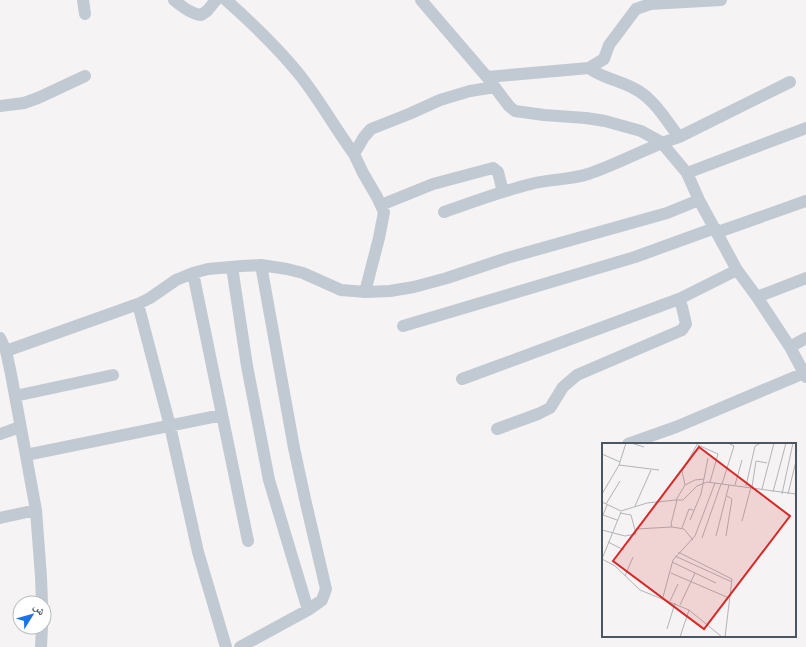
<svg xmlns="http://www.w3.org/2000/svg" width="806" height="647" font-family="Karla,'Noto Naskh Arabic',sans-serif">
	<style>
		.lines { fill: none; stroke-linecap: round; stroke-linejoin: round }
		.minor { stroke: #c1cad2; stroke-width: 12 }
		.inset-road { fill: none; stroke: #b1b4b9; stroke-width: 1 }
		.view { fill: #d62828; fill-opacity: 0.15; stroke: #d62828; stroke-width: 2 }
		.inset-edge { fill: none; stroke: #4a5661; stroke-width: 2 }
	</style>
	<rect width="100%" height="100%" fill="#f5f3f3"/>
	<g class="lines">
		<path class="minor" d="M83 0 85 14
			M174 0C181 6 191 14 201 15L207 11 216 0
			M226 0C252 23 277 47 299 74 319 99 335 128 354 154
			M421 0 487 77 589 68 604 59 609 45 636 9 650 4 721 0
			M589 68C602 78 618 80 633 88 653 97 666 120 679 137
			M487 77 509 106 515 111 544 115 586 118 605 121 641 131 661 142 687 173 699 200 737 270 757 297 790 347 806 377
			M0 106 24 103 38 98 85 76
			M687 173 806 128
			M381 205 433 184 493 168 498 172 503 192
			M444 212C473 202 502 191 531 184 550 179 570 180 588 174 619 164 647 147 679 137L790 82
			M718 232 806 201
			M232 267 247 366 269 480 308 610
			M193 273 248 541
			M365 292 379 238 384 212 377 197 363 173 354 154 364 137 371 129 409 114 440 100 470 91 495 87
			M757 297 806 278
			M138 304 170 426 198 552 226 647
			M403 326 635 257 715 228
			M0 338 6 351 11 374 36 510 41 577 42 603
			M790 347 806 338
			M6 351 138 304 150 298 176 280 193 273 208 269 242 266 261 265 287 269 303 273 341 290 354 291 365 292 390 291 414 287 447 278 507 258 667 213 699 200
			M462 379 679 299 737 270
			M15 396 113 375
			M497 429 538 414 550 408 563 387 577 375 682 330 686 324 682 307 679 299
			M0 434 20 427
			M628 444 676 427 804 373
			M26 455 222 415
			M0 518 36 510
			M41 647 42 627
			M240 647 308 610 322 600 326 589 305 499 294 448 261 265"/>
	</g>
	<g transform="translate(602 443)">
		<rect width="194" height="194" fill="#f5f3f3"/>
		<path class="inset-road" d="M29 0 42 4M96 2 116 11 108 39M0 11 18 19M17 22 57 27M120 41 132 3 126 0M83 42 93 37 102 36M133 42 140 17M144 43 153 3 159 0M150 44 154 18 165 20M160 46 172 0M171 49 184 0M0 51 17 22 24 0M180 51 191 0M186 51 194 18M74 57H81L95 43 105 39 194 51M75 57 69 81 70 84 82 86 91 97M0 59 19 68 45 60 74 57 83 42 80 28 96 0M4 61 18 38M5 62 1 72 15 77M33 63 49 27M88 77 99 51 106 15M140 78 149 44M80 85 87 66 91 67M34 86 70 84M0 87 23 93 34 91 29 72 18 70M114 93 127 42M124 93 130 56 125 53M100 95 119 41M6 99 22 107M76 109 130 136 123 194M73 113 130 139M0 116 13 123 38 147 87 167 120 194M0 116 19 69M70 119 114 140M69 130 127 155M23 133 31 114M61 154 71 117 93 93 113 40M68 158 76 141M78 162 93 130M65 186 73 160M78 194 87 167"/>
		<path class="view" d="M97 4 188 73 102 186 11 118Z"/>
		<rect width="194" height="194" class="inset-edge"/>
	</g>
	<g transform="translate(32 615) rotate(53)"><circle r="19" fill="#ffffff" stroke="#b7bbc0"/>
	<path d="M0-3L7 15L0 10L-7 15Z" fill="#1a73e8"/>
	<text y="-6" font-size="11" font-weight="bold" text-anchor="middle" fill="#4a5661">ش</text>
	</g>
</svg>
